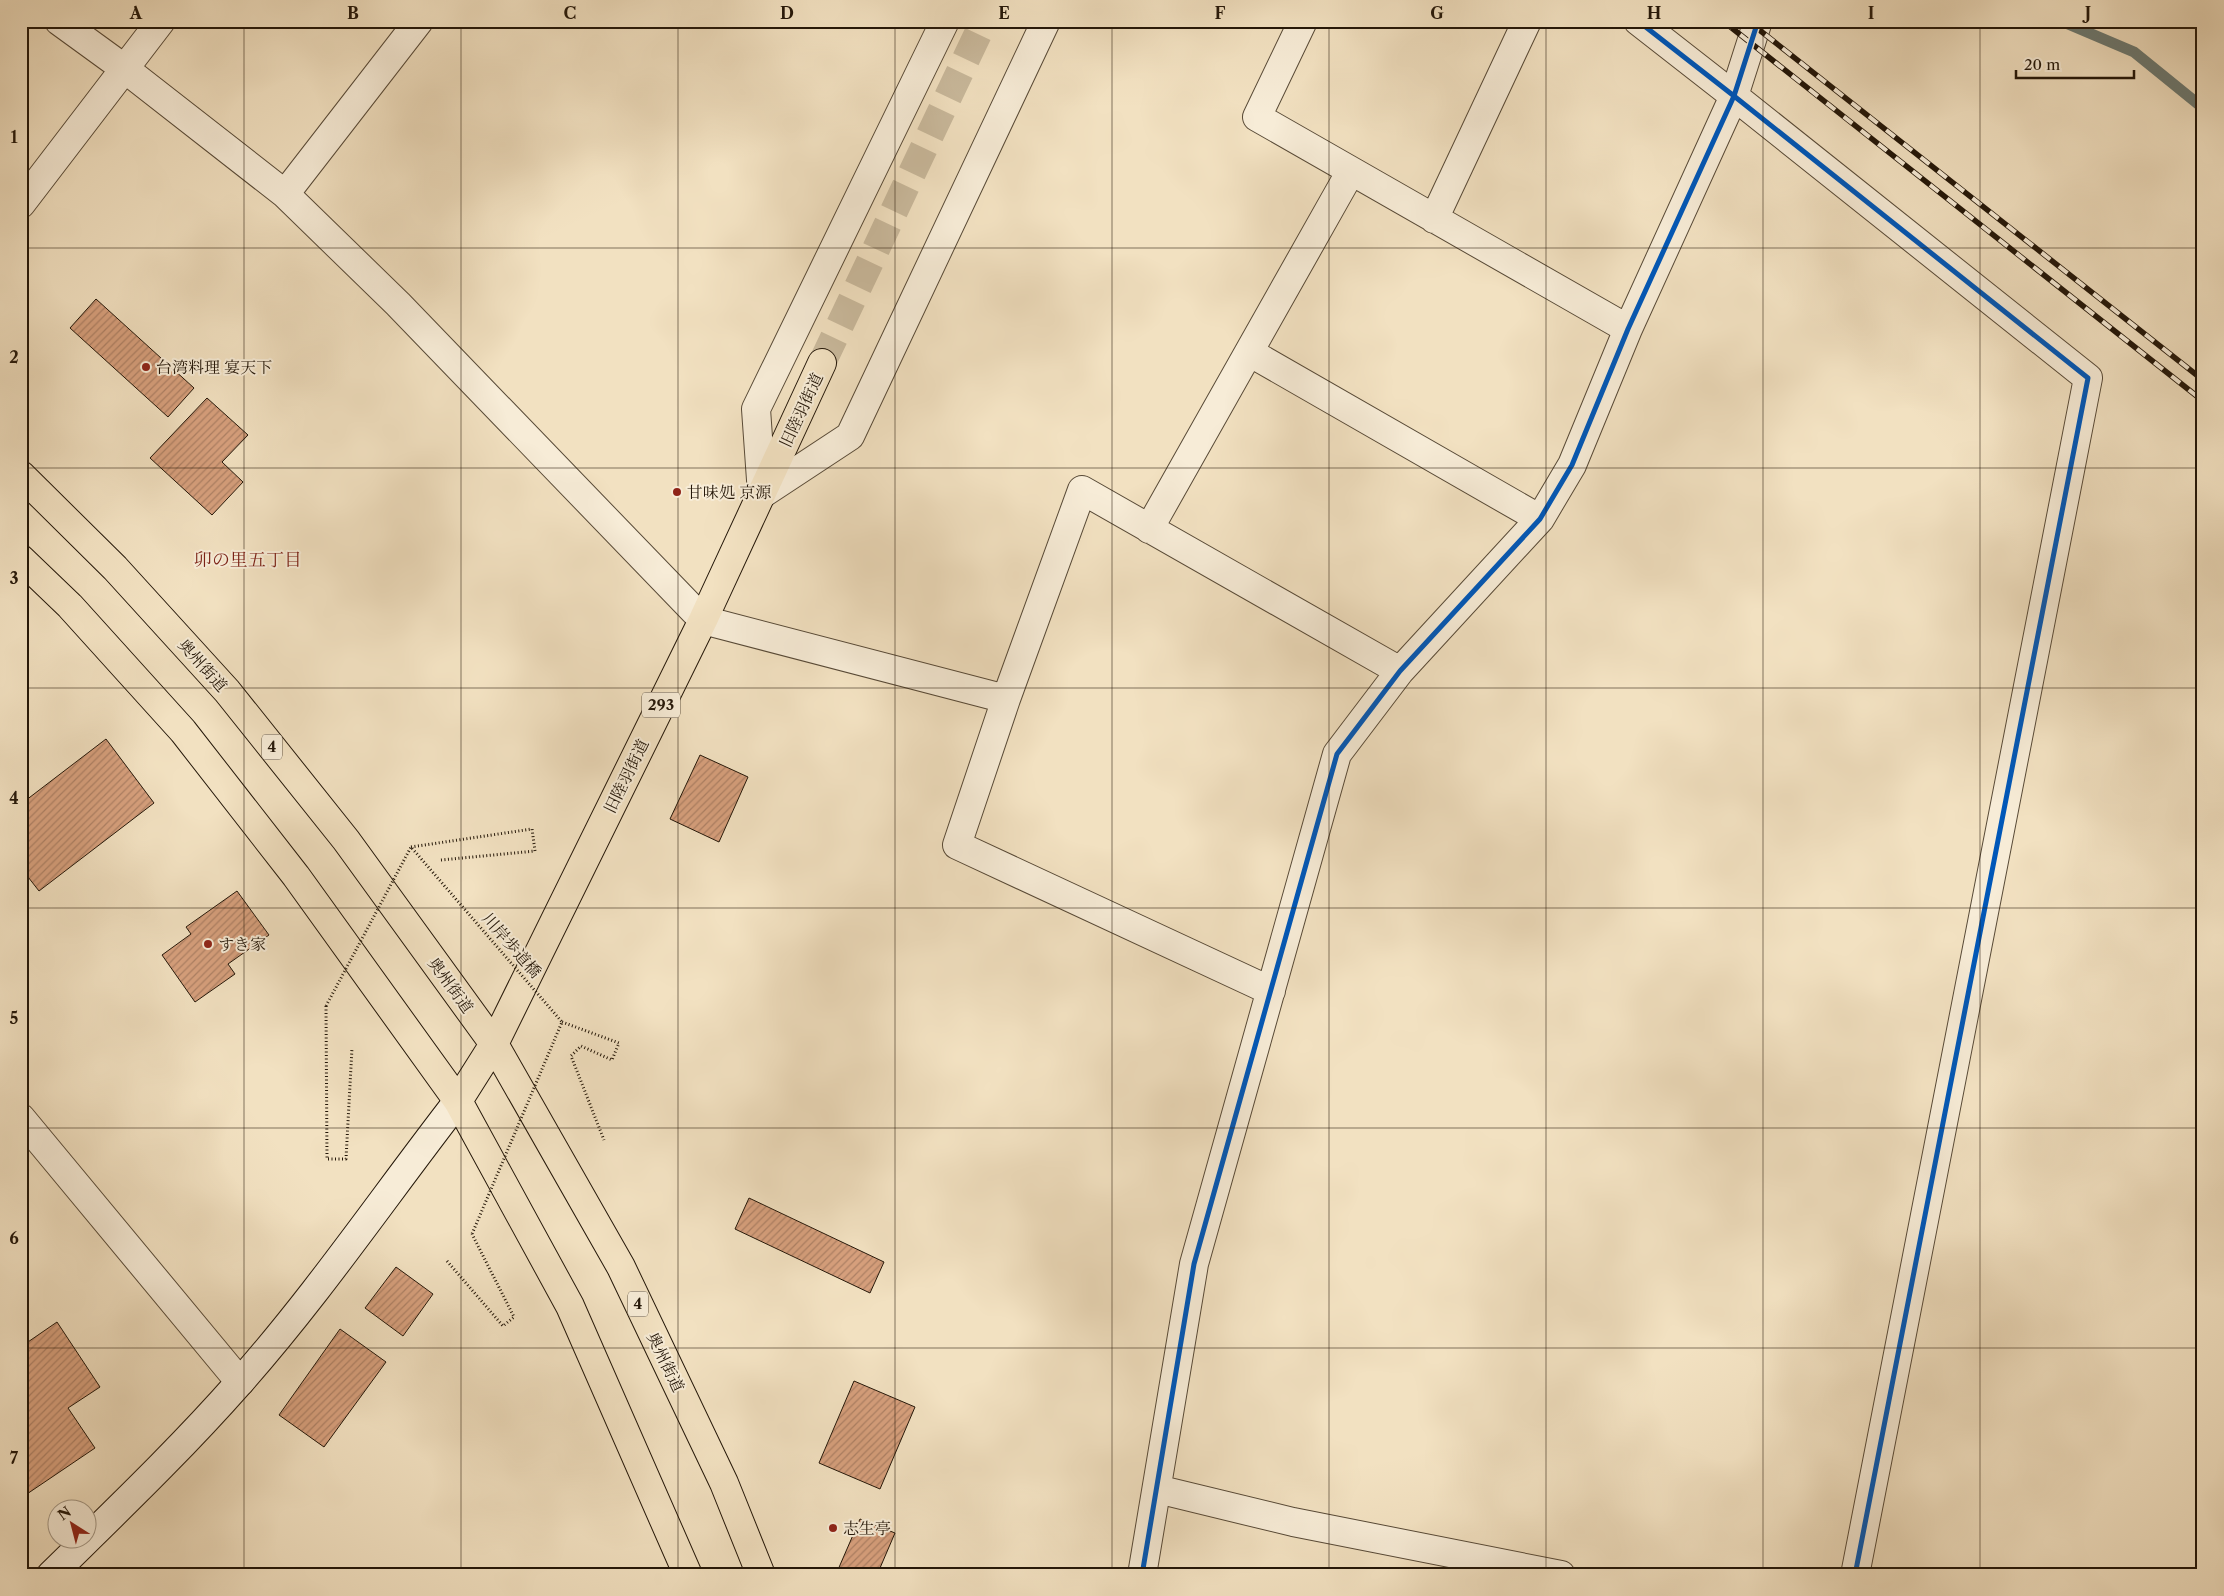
<svg xmlns="http://www.w3.org/2000/svg" width="2224" height="1596" font-family="'Libre Caslon Text','Noto Serif JP',serif">
	<style>
		.lines { fill: none; stroke-linecap: round; stroke-linejoin: round }
		.stream { stroke: #6c7a73; stroke-width: 11 }
		.building { fill: url(#building-hatch); stroke: #241709 }
		.highway-tunnel { stroke: #c9b99c; stroke-width: 28; stroke-dasharray: 28 14; stroke-linecap: butt }
		.street-casing { stroke: #584a37; stroke-width: 30 }
		.secondary-casing { stroke: #241709; stroke-width: 30 }
		.highway-casing { stroke: #241709; stroke-width: 30 }
		.path { stroke: #241709; stroke-width: 3; stroke-dasharray: 1 2.5; stroke-linecap: butt }
		.street { stroke: #f7ecd7; stroke-width: 28 }
		.secondary { stroke: #f7ecd7; stroke-width: 28 }
		.highway { stroke: #f2e1c1; stroke-width: 28 }
		.rail-casing { stroke: #241709; stroke-width: 5.5 }
		.rail { stroke: #f7ecd7; stroke-width: 4; stroke-dasharray: 11; stroke-linecap: butt }
		.path-bridge { stroke: #241709; stroke-width: 3; stroke-dasharray: 1 2.5; stroke-linecap: butt }
		.cycleway-casing { stroke: #f7ecd7; stroke-width: 8 }
		.cycleway { stroke: #0057b8; stroke-width: 5 }
		.grid { fill: none; stroke: #241709; stroke-width: 1; stroke-opacity: 0.55 }
		.poi-dot { fill: #8f2418; stroke: #f7ecd7; stroke-width: 2 }
		.labels { text-anchor: middle; stroke-width: 4; stroke-linejoin: round; paint-order: stroke }
		.shield { fill: #f7ecd7; stroke: #635747; stroke-width: 1 }
		.shield-label { font-size: 15px; font-weight: bold; fill: #241709 }
		.poi-label { font-size: 16px; fill: #241709; stroke: #f7ecd7; text-anchor: start }
		.street-label { font-size: 16px; fill: #241709; stroke: #f7ecd7 }
		.neighbourhood-label { font-size: 18px; fill: #7a1f14; stroke: #f7ecd7 }
		.neatline { fill: none; stroke: #241709; stroke-width: 2 }
		.grid-label { font-size: 16px; text-anchor: middle; font-weight: bold; fill: #241709 }
	</style>
	<defs>
		<pattern id="building-hatch" width="6" height="6" patternUnits="userSpaceOnUse" patternTransform="scale(1.25)"><rect width="6" height="6" fill="#d7a07d"/><path d="M-1 1l2-2M0 6l6-6M5 7l2-2" fill="none" stroke="#ae8165"/></pattern>
	</defs>
	<rect width="100%" height="100%" fill="#f2e1c1"/>
	<filter id="stains"><feTurbulence type="fractalNoise" baseFrequency=".004" numOctaves="4"/><feColorMatrix values="0 0 0 0 .2 0 0 0 0 .09 0 0 0 0 .02 0 0 0 .5 -.17"/></filter>
	<radialGradient id="worn" r=".72"><stop offset=".6" stop-color="#630" stop-opacity="0"/><stop offset="1" stop-color="#630" stop-opacity=".3"/></radialGradient>
	<g class="lines">
		<path class="stream" d="M2061 21 2134 52 2203 108"/>
	</g>
	<path class="building" d="M96 299 194 388 168 417 70 328Z
		M207 398 248 435 222 462 243 482 212 515 150 458Z
		M106 739 154 803 39 891 21 868V804Z
		M700 755 748 777 719 842 670 819Z
		M237 891 269 935 228 964 235 974 195 1002 162 955 191 934 186 927Z
		M749 1198 884 1262 870 1293 735 1229Z
		M396 1267 433 1294 403 1336 365 1308Z
		M57 1322 100 1387 68 1408 95 1448 21 1498V1338L25 1344Z
		M340 1329 386 1362 324 1447 279 1415Z
		M854 1381 915 1407 880 1489 819 1463Z
		M860 1519 895 1533 877 1575H842L837 1572Z"/>
	<g class="lines">
		<path class="highway-tunnel" d="M822 363 984 21"/>
		<defs>
			<path id="street" d="M59 21 125 69 285 194 398 304 703 620 1006 699
				M945 21 756 409 762 494 850 436 1046 21
				M1303 21 1257 117 1628 329
				M1638 21 1734 96 2088 378 1855 1575
				M285 194 419 21
				M21 204 161 21
				M1434 219 1527 21
				M1249 352 1540 519
				M1149 529 1351 171
				M1271 991 957 845 1006 699 1082 490 1400 671
				M21 1118 240 1382
				M1157 1489 1293 1522 1561 1575
				M1142 1575 1194 1264 1337 754 1400 671 1540 519 1572 465 1628 329 1734 96 1758 21"/>
			<path id="secondary" d="M51 1575C115 1512 180 1450 239 1383 318 1294 385 1195 458 1101"/>
			<path id="highway" d="M21 475 115 568 227 691 346 840 494 1044 621 1267 724 1483 761 1575
				M21 559 70 606 183 731 296 876 458 1101 570 1306 688 1575
				M458 1101 494 1044 703 620 822 363"/>
		</defs>
		<use href="#street" class="street-casing"/>
		<use href="#secondary" class="secondary-casing"/>
		<use href="#highway" class="highway-casing"/>
		<path class="path" d="M411 847 532 829 535 851 441 860
			M326 1006 327 1159H346L352 1048
			M562 1022 619 1043 612 1060 581 1046 571 1056 604 1140
			M447 1261 503 1326 514 1317 472 1234"/>
		<use href="#street" class="street"/>
		<use href="#secondary" class="secondary"/>
		<use href="#highway" class="highway"/>
		<defs>
			<path id="rail" d="M1723 21 2203 401
				M1748 21 2203 380"/>
		</defs>
		<use href="#rail" class="rail-casing"/>
		<use href="#rail" class="rail"/>
		<path class="path-bridge" d="M326 1006 411 847 562 1022 472 1234"/>
		<defs>
			<path id="cycleway" d="M1638 21 1734 96 2088 378 1855 1575
				M1142 1575 1194 1264 1337 754 1400 671 1540 519 1572 465 1628 329 1734 96 1758 21"/>
		</defs>
		<use href="#cycleway" class="cycleway-casing"/>
		<use href="#cycleway" class="cycleway"/>
	</g>
	<path class="grid" d="M244 21V1575M461 21V1575M678 21V1575M895 21V1575M1112 21V1575M1329 21V1575M1546 21V1575M1763 21V1575M1980 21V1575M21 248H2203M21 468H2203M21 688H2203M21 908H2203M21 1128H2203M21 1348H2203"/>
	<g class="poi-dot">
		<circle cx="146" cy="367" r="5"/>
		<circle cx="677" cy="492" r="5"/>
		<circle cx="208" cy="944" r="5"/>
		<circle cx="833" cy="1528" r="5"/>
	</g>
	<g class="labels">
		<g class="shield">
			<rect x="642" y="692.5" width="38" height="25" rx="4"/>
			<rect x="262" y="734.5" width="20" height="25" rx="4"/>
			<rect x="628" y="1291.5" width="20" height="25" rx="4"/>
		</g>
		<g class="shield-label">
			<text x="661" y="710">293</text>
			<text x="272" y="752">4</text>
			<text x="638" y="1309">4</text>
		</g>
		<g class="poi-label">
			<text x="156" y="373">台湾料理 宴天下</text>
			<text x="687" y="498">甘味処 京源</text>
			<text x="218" y="950">すき家</text>
			<text x="843" y="1534">志生亭</text>
		</g>
		<g class="street-label">
			<text transform="translate(801 410) rotate(-65)" y="6">旧陸羽街道</text>
			<text transform="translate(203 665) rotate(48)" y="6">奥州街道</text>
			<text transform="translate(626 776) rotate(-64)" y="6">旧陸羽街道</text>
			<text transform="translate(512 945) rotate(49)" y="6">川岸歩道橋</text>
			<text transform="translate(451 985) rotate(54)" y="6">奥州街道</text>
			<text transform="translate(666 1362) rotate(64)" y="6">奥州街道</text>
		</g>
		<g class="neighbourhood-label">
			<text x="248" y="566">卯の里五丁目</text>
		</g>
	</g>
	<rect width="2224" height="1596" fill="none" stroke="#f2e1c1" stroke-width="55"/>
	<g transform="translate(72 1524) rotate(324)"><circle r="24" fill="#f7ecd7" stroke="#a39785"/>
	<path d="M0-4L9 19L0 12L-9 19Z" fill="#8f2418"/>
	<text y="-8" font-size="14" font-weight="bold" text-anchor="middle" fill="#241709">N</text>
	</g>
	<path d="M2016 70v8h118v-8" fill="none" stroke="#241709" stroke-width="2.5"/>
	<text x="2024" y="70" font-size="15" fill="#241709" stroke="#f7ecd7" stroke-width="4" paint-order="stroke">20 m</text>
	<rect x="28" y="28" width="2168" height="1540" class="neatline"/>
	<g class="grid-label">
		<text x="136" y="19">A</text>
		<text x="353" y="19">B</text>
		<text x="570" y="19">C</text>
		<text x="787" y="19">D</text>
		<text x="1004" y="19">E</text>
		<text x="1220" y="19">F</text>
		<text x="1437" y="19">G</text>
		<text x="1654" y="19">H</text>
		<text x="1871" y="19">I</text>
		<text x="2088" y="19">J</text>
		<text x="14" y="143">1</text>
		<text x="14" y="363">2</text>
		<text x="14" y="584">3</text>
		<text x="14" y="804">4</text>
		<text x="14" y="1024">5</text>
		<text x="14" y="1244">6</text>
		<text x="14" y="1464">7</text>
	</g>
	<rect width="100%" height="100%" filter="url(#stains)"/>
	<rect width="100%" height="100%" fill="url(#worn)"/>
</svg>
